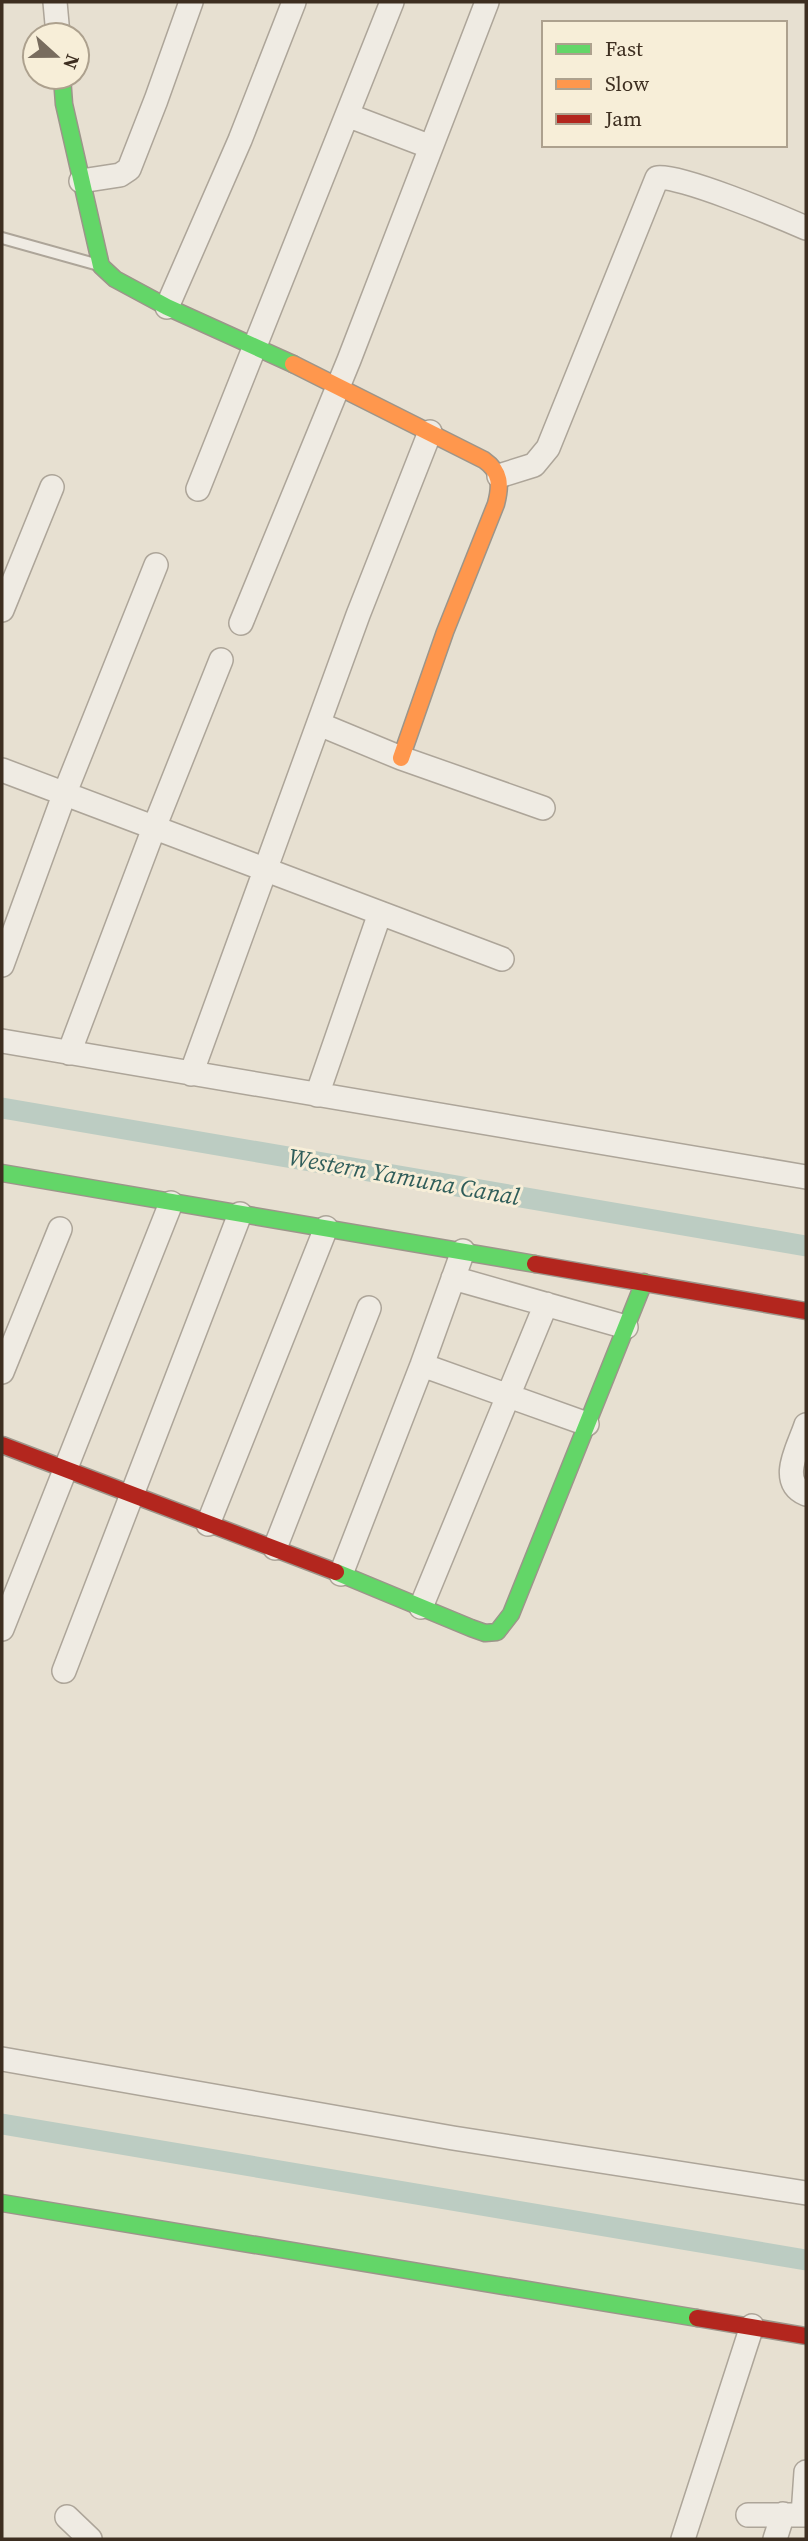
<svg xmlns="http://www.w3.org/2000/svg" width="808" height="2541" font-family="'Source Serif 4',serif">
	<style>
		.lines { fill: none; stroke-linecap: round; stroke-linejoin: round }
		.canal { stroke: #bcccc2; stroke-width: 21 }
		.lane-casing { stroke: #ada599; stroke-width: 14 }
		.street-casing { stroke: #ada599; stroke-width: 26 }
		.fast-casing { stroke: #9c958a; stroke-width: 19 }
		.slow-casing { stroke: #9c958a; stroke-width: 19 }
		.jam-casing { stroke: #9c958a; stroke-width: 19 }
		.lane { stroke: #efebe3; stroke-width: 10 }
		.street { stroke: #efebe3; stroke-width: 23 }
		.fast { stroke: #63d668; stroke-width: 16 }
		.slow { stroke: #ff974d; stroke-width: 16 }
		.jam { stroke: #b3261e; stroke-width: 16 }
		.labels { text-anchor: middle; stroke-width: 6; stroke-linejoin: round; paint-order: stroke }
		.water-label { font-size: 24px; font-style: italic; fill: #2f5d5a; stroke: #f7eed8 }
	</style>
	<rect width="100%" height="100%" fill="#e7e0d1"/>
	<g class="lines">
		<path class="canal" d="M2 1108 806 1246
			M2 2124 806 2260"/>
		<defs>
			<path id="lane" d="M2 238 95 264"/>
			<path id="street" d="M55 2 58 35
				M347 115 431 147
				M81 181 120 175 129 169 156 100 191 2
				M167 307 240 140 294 2
				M499 476 534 465 548 448 657 178C676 173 783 218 806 228
				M198 489 392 2
				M2 610 52 487
				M241 623 349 360 487 2
				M319 724 401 758 543 808
				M2 770 502 959
				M2 965 64 795 156 565
				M2 1041 806 1177
				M69 1053 154 828 221 660
				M191 1074 358 615 430 432
				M317 1095 380 913
				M453 1278 626 1327
				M422 1365 587 1424
				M2 1372 60 1229
				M806 1425C799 1447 777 1481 806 1494
				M208 1524 326 1228
				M275 1548 369 1308
				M341 1574 422 1365 463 1251
				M421 1607 546 1304
				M2 1629 171 1203
				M64 1671 240 1214
				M2 2059 453 2138 806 2193
				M748 2515H806
				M803 2515 806 2472
				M67 2517 90 2539
				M683 2539 752 2326
				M775 2539 783 2514"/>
			<path id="fast" d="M62 77 64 104 101 266 115 279 167 307 293 364
				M2 1173 535 1264
				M336 1572 471 1628 485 1633 497 1632 511 1614 644 1282
				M2 2203 697 2318"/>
			<path id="slow" d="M293 364 484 460C501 472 501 485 496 504L445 632 401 758"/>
			<path id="jam" d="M535 1264 806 1311
				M2 1445 336 1572
				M697 2318 806 2336"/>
		</defs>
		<use href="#lane" class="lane-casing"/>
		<use href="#street" class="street-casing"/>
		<use href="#fast" class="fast-casing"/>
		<use href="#slow" class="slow-casing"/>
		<use href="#jam" class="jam-casing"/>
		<use href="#lane" class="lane"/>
		<use href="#street" class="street"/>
		<use href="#fast" class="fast"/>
		<use href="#slow" class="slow"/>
		<use href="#jam" class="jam"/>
	</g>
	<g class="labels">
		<g class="water-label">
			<text transform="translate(404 1177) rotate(10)" y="8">Western Yamuna Canal</text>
		</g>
	</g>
	<rect width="808" height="2541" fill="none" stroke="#3d2e20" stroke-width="7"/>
	<rect x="542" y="21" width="245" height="126" fill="#f7eed8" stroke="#ada18e" stroke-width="2"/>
	<rect x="556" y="44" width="35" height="10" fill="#63d668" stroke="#ada18e" stroke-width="2"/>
	<text x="605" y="56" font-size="21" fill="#3d2e20">Fast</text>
	<rect x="556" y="79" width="35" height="10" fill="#ff974d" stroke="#ada18e" stroke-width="2"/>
	<text x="605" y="91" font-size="21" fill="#3d2e20">Slow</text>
	<rect x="556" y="114" width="35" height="10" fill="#b3261e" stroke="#ada18e" stroke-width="2"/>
	<text x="605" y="126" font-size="21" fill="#3d2e20">Jam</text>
	<g transform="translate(56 56) rotate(111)"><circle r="33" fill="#f7eed8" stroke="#ada18e" stroke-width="2"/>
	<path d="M0-5L12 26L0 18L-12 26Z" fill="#786c5e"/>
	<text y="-10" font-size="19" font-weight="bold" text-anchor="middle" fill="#3d2e20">N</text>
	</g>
</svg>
